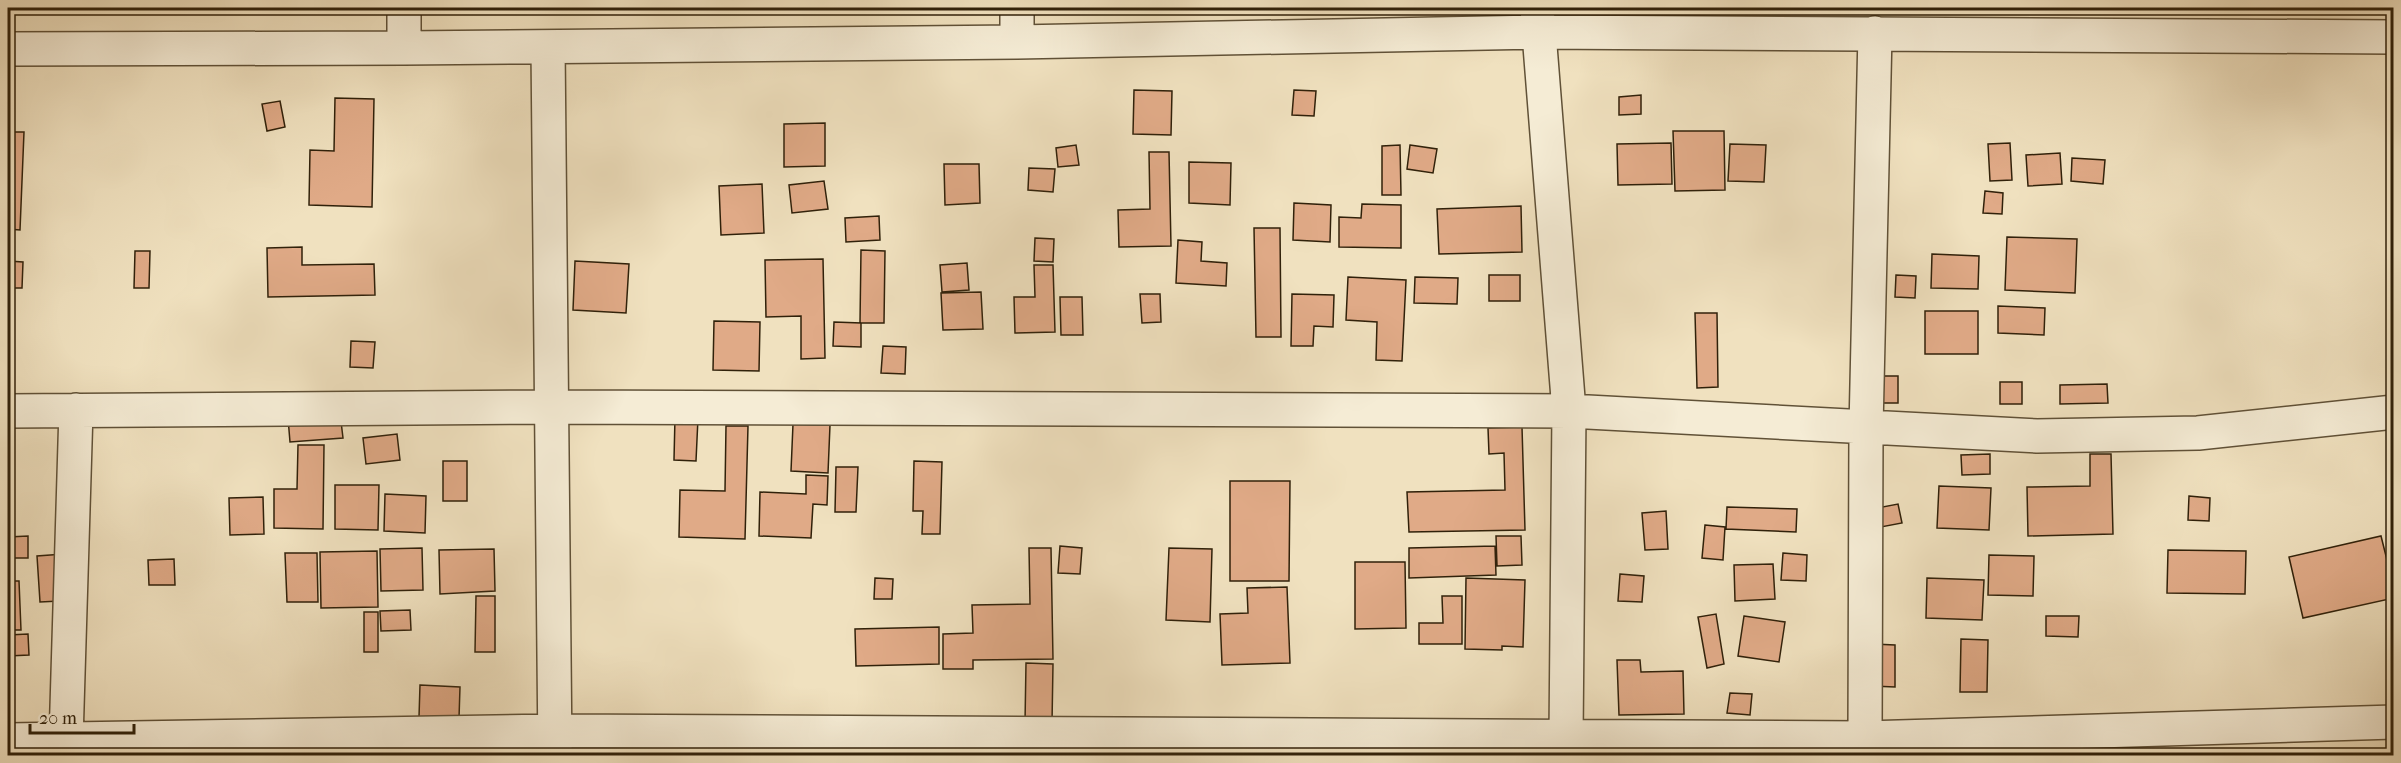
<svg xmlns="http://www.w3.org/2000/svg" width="2401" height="763" font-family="'IM FELL French Canon',serif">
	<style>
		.building { fill: #e0aa87; stroke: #30210a; stroke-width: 1.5 }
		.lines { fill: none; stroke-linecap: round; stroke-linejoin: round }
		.minor-casing { stroke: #605137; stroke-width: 36 }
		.minor { stroke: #f5ecd5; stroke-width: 33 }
	</style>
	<rect width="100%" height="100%" fill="#f0e1bf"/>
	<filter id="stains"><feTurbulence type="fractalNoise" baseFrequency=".00333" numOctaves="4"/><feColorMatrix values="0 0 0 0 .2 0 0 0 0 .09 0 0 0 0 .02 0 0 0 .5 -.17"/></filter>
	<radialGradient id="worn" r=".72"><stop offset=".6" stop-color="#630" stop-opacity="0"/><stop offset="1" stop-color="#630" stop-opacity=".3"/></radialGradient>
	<path class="building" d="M1134 90 1172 91 1171 135 1133 134Z
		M1294 90 1316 91 1314 116 1292 115Z
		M1641 95V114L1619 115V97Z
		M335 98 374 99 372 207 309 205 310 150 334 151Z
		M280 101 285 127 267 131 262 104Z
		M825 123V166L784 167V124Z
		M1673 131H1724L1725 190 1675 191Z
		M8 132H24L20 230 8 229Z
		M1671 143 1672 184 1618 185 1617 144Z
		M2010 143 2012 180 1990 181 1988 144Z
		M1730 144 1766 145 1764 182 1728 181Z
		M1076 145 1079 165 1058 167 1056 148Z
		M1400 145 1401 195H1382V146Z
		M1410 145 1437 149 1433 173 1407 169Z
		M1149 152H1169L1171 246 1119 247 1118 210 1150 209Z
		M2060 153 2062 184 2028 186 2026 155Z
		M2072 158 2105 160 2103 184 2071 181Z
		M1189 162 1231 163 1230 205 1189 203Z
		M944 164H979L980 203 945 205Z
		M1029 168 1055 169 1053 192 1028 190Z
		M824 181 828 209 792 213 789 185Z
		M762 184 764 233 721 235 719 186Z
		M1985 191 2003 193 2002 214 1983 213Z
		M1294 203 1331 205 1330 242 1293 240Z
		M1362 204 1401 205V248L1339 247V217L1361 218Z
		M1521 206 1522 252 1439 254 1437 209Z
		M879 216 880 240 846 242 845 218Z
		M1254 228H1280L1281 337H1256Z
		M2007 237 2077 239 2075 293 2005 290Z
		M1035 238 1054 239 1053 262 1034 261Z
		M1178 240 1202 242 1201 261 1227 263 1226 286 1176 283Z
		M302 247V265L374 264 375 295 268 297 267 248Z
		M861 250 885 251 884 323H860Z
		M135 251H150L149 288H134Z
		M1932 254 1979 256 1978 289 1931 288Z
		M823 259 825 358 801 359V316L766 317 765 260Z
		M8 261 23 262 22 288H8Z
		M575 261 629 264 626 313 573 310Z
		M967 263 969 290 942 292 940 265Z
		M1034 265H1053L1055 332 1015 333 1014 297H1035Z
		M1489 275H1520V301H1489Z
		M1896 275 1916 276 1915 298 1895 297Z
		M1348 277 1406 280 1402 361 1376 360 1377 322 1346 320Z
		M1415 277 1458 278 1457 304 1414 303Z
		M981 292 983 329 943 330 941 293Z
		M1140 294H1160L1161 322 1142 323Z
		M1292 294 1334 295 1333 327 1314 326 1313 346H1291Z
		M1060 297H1082L1083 335H1061Z
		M1998 306 2045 308 2044 335 1998 333Z
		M1925 311H1978V354H1925Z
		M1695 313H1717L1718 387 1697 388Z
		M714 321 760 322 759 371 713 370Z
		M834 322 861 323V347L833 346Z
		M351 341 375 342 373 368 350 367Z
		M883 346 906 347 905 374 881 373Z
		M1877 376H1898V403H1877Z
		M2000 382H2022V404H2000Z
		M2107 384 2108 403 2060 404V385Z
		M340 413 343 438 290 442 288 418Z
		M675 417 698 418 696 461 674 460Z
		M793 424 830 425 828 473 791 471Z
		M726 426H748L745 539 679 537 680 490 725 491Z
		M1522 427 1525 530 1409 532 1407 492 1505 490 1504 453 1489 454 1488 428Z
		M397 434 400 460 366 464 363 438Z
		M298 445H324L323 529 274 528V489H297Z
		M1990 454V474L1962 475 1961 455Z
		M2090 454H2111L2113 534 2028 536 2027 487 2090 486Z
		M443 461H467V501H443Z
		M914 461 942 462 940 534H922L923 511H913Z
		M836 467H858L856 512H835Z
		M806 475 828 476 827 505 813 504 811 538 759 536 760 492 806 494Z
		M1230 481H1290L1289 581H1230Z
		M335 485H379L378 530 335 529Z
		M1939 486 1991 488 1989 530 1937 528Z
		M385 494 426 496 425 533 384 531Z
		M2189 496 2210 498 2209 521 2188 520Z
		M263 497 264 534 230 535 229 498Z
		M1898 504 1902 523 1881 527 1877 508Z
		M1727 507 1797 509 1796 532 1726 529Z
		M1666 511 1668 549 1645 550 1642 513Z
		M1705 525 1725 527 1723 560 1702 558Z
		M28 536V558H8V537Z
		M1496 536H1521L1522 565 1497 566Z
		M2381 536 2394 588V598L2303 618 2289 557Z
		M1060 546 1082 548 1080 574 1058 573Z
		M1495 546 1496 575 1409 578V548Z
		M422 548 423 590 381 591 380 549Z
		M1029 548H1051L1053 659 973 660V669H943V634L973 633 972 605 1030 604Z
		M1169 548 1212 549 1210 622 1166 620Z
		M494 549 495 591 440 594 439 550Z
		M2168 550 2246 551 2245 594 2167 593Z
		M377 551 378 607 321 608 320 552Z
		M77 553 80 600 40 602 37 556Z
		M285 553H317L318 602H287Z
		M1783 553 1807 555 1806 581 1781 580Z
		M1989 555 2034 556 2033 596 1988 595Z
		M174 559 175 585H149L148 560Z
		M1355 562H1405L1406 628 1355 629Z
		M1773 564 1775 599 1735 601 1734 565Z
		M1620 574 1644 576 1642 602 1618 601Z
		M875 578 893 579 892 599H874Z
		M1466 578 1525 580 1523 647 1502 646V650L1465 649Z
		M1927 578 1984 580 1982 620 1926 618Z
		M8 581H19L21 630H8Z
		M1287 587 1290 663 1222 665 1220 614 1248 613 1247 588Z
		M476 596H495V652H475Z
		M1442 596H1462V644H1419V623H1443Z
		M410 610 411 630 381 631 380 611Z
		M364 612H378V652H364Z
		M1716 614 1724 664 1707 668 1698 617Z
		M1744 616 1785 622 1779 662 1738 656Z
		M2046 616H2079L2078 637 2046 636Z
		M939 627V664L856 666 855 629Z
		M28 634 29 655 8 656V635Z
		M1961 639 1988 640 1987 692H1960Z
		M1873 644 1895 645V687L1872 686Z
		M1617 660H1640L1641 672 1683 671 1684 714 1619 715Z
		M1026 663 1053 664 1052 723H1025Z
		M420 685 460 687 459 718 419 717Z
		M1730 693 1752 694 1750 715 1727 713Z
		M1680 746 1768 748V756H1679Z"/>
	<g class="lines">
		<defs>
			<path id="minor" d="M404 8V48
				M1537 8 1569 411 1566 737
				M1017 42V8
				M548 47 555 756
				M8 49 404 48 1017 42 1537 32 2394 37
				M8 411 551 407 1569 411 2037 436 2198 433 2394 412
				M1865 738 1866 428 1875 33
				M8 740 555 731 1865 738 2394 722
				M66 740 76 410"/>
		</defs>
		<use href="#minor" class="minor-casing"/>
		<use href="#minor" class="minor"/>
	</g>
	<rect width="2401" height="763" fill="none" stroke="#f0e1bf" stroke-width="30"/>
	<rect x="9" y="9" width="2383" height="745" fill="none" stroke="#30210a" stroke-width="3"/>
	<rect x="15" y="15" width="2371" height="733" fill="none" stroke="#30210a" stroke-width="1.5"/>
	<path d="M30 724v9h104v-9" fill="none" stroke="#30210a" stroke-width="3"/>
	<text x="39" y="724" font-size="18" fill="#30210a" stroke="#f5ecd5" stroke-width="4.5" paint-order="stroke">20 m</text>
	<rect width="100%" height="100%" filter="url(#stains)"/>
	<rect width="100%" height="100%" fill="url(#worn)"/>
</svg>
